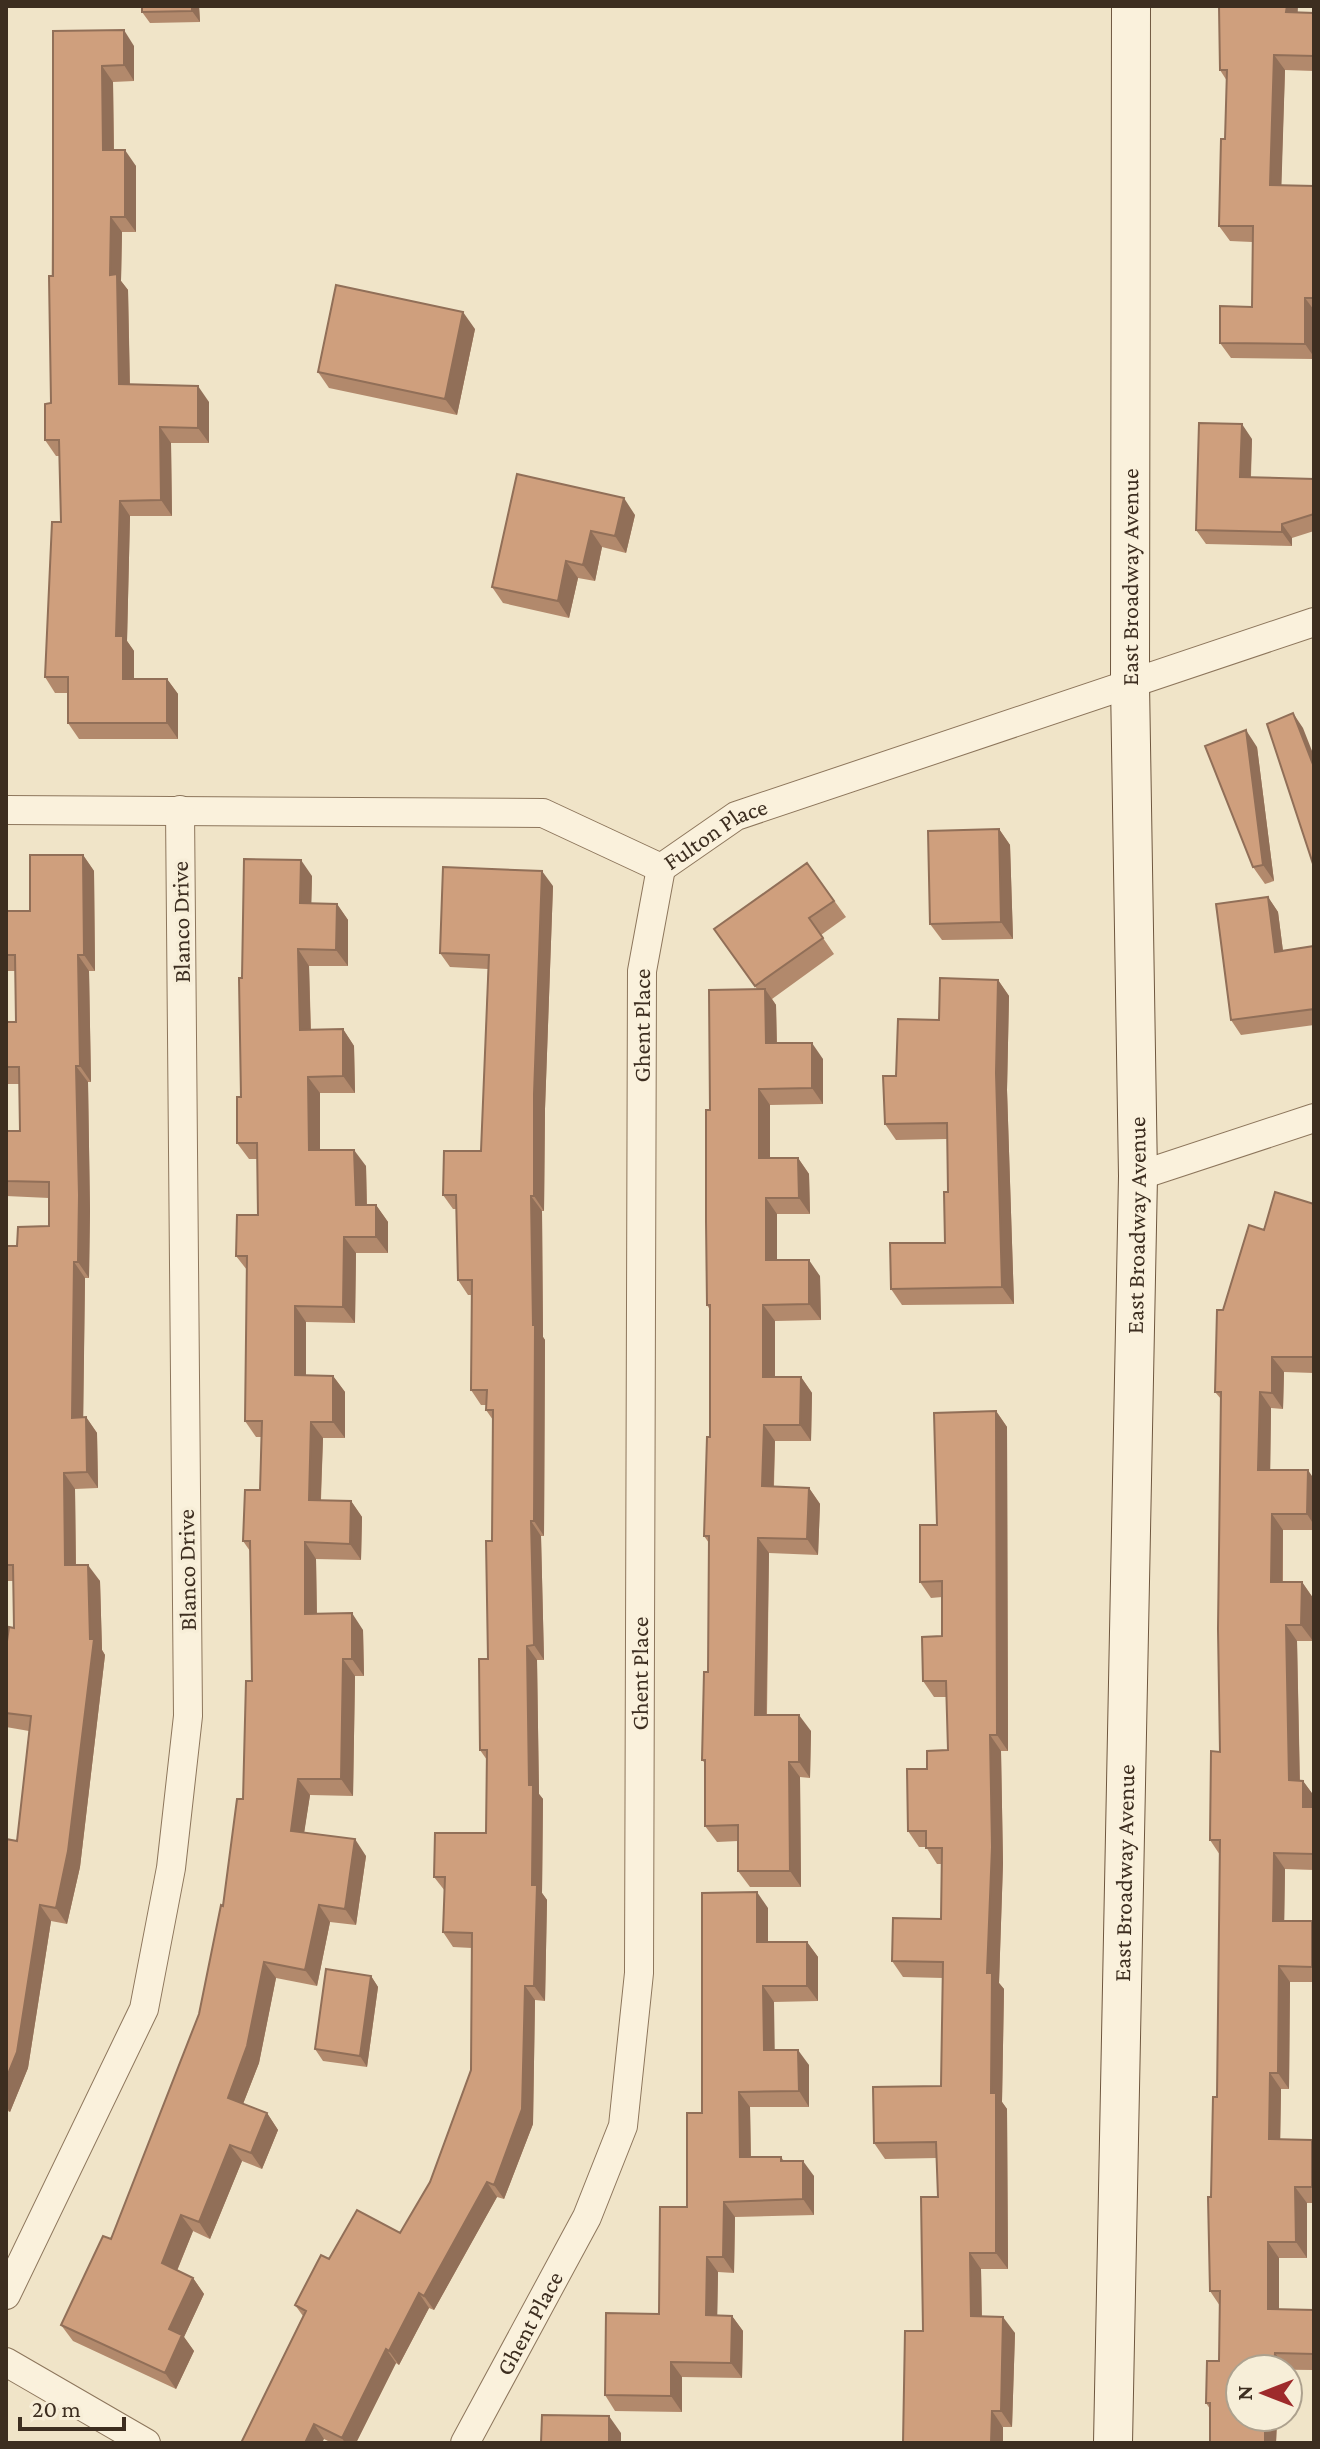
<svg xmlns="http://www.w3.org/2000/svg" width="1320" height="2449" font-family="'Crimson Pro',serif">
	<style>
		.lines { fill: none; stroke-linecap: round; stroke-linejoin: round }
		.street-casing { stroke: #8d765c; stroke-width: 30 }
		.secondary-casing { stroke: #6f573f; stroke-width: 40 }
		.street { stroke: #faf1dc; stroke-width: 28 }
		.secondary { stroke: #faf1dc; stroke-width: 38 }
		.wall { fill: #b2896c }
		.shaded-wall { fill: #916f58 }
		.building { fill: #cf9f7d; stroke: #916f58; stroke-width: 2 }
		.labels { text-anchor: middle; stroke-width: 7; stroke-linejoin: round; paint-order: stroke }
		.street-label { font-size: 24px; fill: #3d2e20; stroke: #f7eed8 }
	</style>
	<rect width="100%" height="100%" fill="#f0e4c8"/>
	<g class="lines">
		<defs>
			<g id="street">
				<path id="s1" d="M6 810 543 813 661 868 736 816 1314 622"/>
				<path d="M1138 1176 1314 1118"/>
				<path d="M6 2295 144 2009 171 1868 188 1716 180 810"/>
				<path d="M6 2362 146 2443"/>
				<path id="s2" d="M465 2443 587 2217 623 2126 639 1973 642 971 661 868"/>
			</g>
			<g id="secondary">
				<path id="s3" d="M1113 2443 1138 1176 1130 683 1131 6"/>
			</g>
		</defs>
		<use href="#street" class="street-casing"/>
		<use href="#secondary" class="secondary-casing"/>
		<use href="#street" class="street"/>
		<use href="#secondary" class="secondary"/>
	</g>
	<path class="wall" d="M142 6H199L200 22 150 23 142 12Z
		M1298 13H1314V71L1285 70 1281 185 1314 186V359L1231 358 1220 343 1252 307V242L1230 241 1219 226 1225 139 1227 81 1220 70Z
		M53 31 134 46V81L113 82 114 150 136 166V232H122L121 281 128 290 130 384 209 402V443H171L172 516H130L127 641 134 651V679H167L178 694V739H79L68 723V693H55L45 677 61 522 59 456H56L45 440 51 403Z
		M475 329 457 415 329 388 318 372Z
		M1252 439 1251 477 1314 479V531L1292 538V546L1206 544 1196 530Z
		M517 474 635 515 626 553 602 547 595 581 578 578 569 618 503 603 492 587Z
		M1257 747 1274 881 1265 884 1253 867Z
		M999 829 1010 845 1013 939 942 940 930 924Z
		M83 855 94 871 95 971H89L91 1082H88L90 1211 89 1278H85L83 1417H86L97 1433 98 1488 75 1489 76 1565 100 1581 102 1650 105 1655 80 1867 67 1924 51 1921 28 2068 10 2112 6 2110V1839L17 1841 29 1731 6 1727V1648L14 1628V1581H6V1246H17L49 1226V1198L6 1196V1131H20L19 1084H6V1022H16L15 971H6V911H30Z
		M807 863 846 917 821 935 834 954 772 999 776 1005 777 1043 823 1059V1104L770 1105V1158H798L809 1174 810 1214H777V1260L820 1276 821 1320 775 1321V1377H801L812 1393 811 1441H775L774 1486 809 1488 820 1504 818 1555 769 1553 767 1715 811 1731 810 1778 800 1777 801 1887H750L738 1871V1841L717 1842 705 1826V1763L702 1760 708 1672 709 1543 704 1536 710 1437V1310L707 1305 757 989 714 929Z
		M312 876 311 903 337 904 348 920V966H309L311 1030 343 1029 354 1046 355 1093H320V1150L366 1166 367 1205H376L388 1222V1253H356L355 1323 306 1322V1375L333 1376 345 1392V1438H323L321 1500 351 1501 362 1517 361 1560 316 1559 317 1614 363 1630 364 1676H355L353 1796 310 1795 304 1832 366 1856 356 1925 330 1922 317 1986 276 1978 259 2063 243 2104 267 2113 278 2130 262 2169 242 2161 210 2239 193 2231 177 2271 193 2278 204 2294 184 2337 194 2351 176 2389 73 2341 61 2325 111 2239 199 2014 223 1906 243 1799 252 1681 250 1551 243 1541 260 1490 261 1437H256L245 1421 247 1270 236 1256 258 1215 257 1159H249L237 1143 241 1097 242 978Z
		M553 886 545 1109 544 1211H542L543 1337 545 1340 544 1536H541L544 1660H537L539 1794 543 1799 542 1893 547 1900 545 2001 535 2000 533 2124 504 2199 497 2197 434 2310 429 2308 399 2365 396 2363 356 2443H332L324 2439 241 2443 303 2316 295 2305 329 2259 400 2233 430 2182 471 2070 472 1948 453 1947 443 1932 445 1891 434 1877 486 1833 487 1760 480 1750 488 1659 492 1541 493 1420 486 1410V1405H481L471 1390 472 1295H468L458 1280 457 1209H453L443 1195 481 1151 488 969 450 967 440 953Z
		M1268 897 1278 912 1283 951 1314 946V1025L1241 1035 1231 1020Z
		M998 980 1009 996 1007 1090 1014 1304 902 1305 891 1289 945 1243 948 1192 947 1139 896 1140 885 1124 896 1076 939 1020Z
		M1314 1204V1373L1284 1372 1283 1409 1271 1408 1270 1470 1314 1479V1530H1283V1582H1302L1313 1598V1641H1297L1300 1781H1303L1314 1796V1870L1285 1869 1284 1921H1312L1314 1924V1982H1290L1289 2089H1281L1280 2139 1314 2142V2203H1307V2258H1279V2309L1314 2310V2370L1240 2369V2417H1285V2420H1277L1276 2443H1210V2409L1206 2403 1219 2361 1220 2306 1210 2291 1211 2197 1217 2097 1220 1855 1210 1840 1220 1752 1221 1399 1215 1392 1223 1310 1264 1230Z
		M996 1411 1007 1427 1008 1751H1001L1003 1863 999 1983 1004 1989 1002 2102 1007 2109 1008 2269H981L982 2316 1015 2333 1012 2427H1003L923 2331 938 2197 937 2158 885 2159 874 2143 941 2086 943 1978 903 1977 892 1961 941 1919 942 1864H937L926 1847H919L908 1831 927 1769 948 1750 947 1697H934L923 1681 942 1636V1597L931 1598 920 1582 937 1525Z
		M768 1908V1942H807L818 1957V2001L774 2002V2050L809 2065V2107H750L751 2157H781L784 2161 814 2176V2215L735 2217 734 2273 718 2272 717 2315 732 2316 743 2331 742 2378 682 2377V2412L615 2411 605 2395 659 2314 687 2207 702 2113Z
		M371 1976 378 1987 367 2067 323 2061 315 2049Z"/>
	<path class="shaded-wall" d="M192 6H199L200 22 192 11Z
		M1287 6H1298L1297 28 1286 12Z
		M124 30 134 46V81L124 65Z
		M1274 55 1285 70 1281 200 1270 185Z
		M102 66 113 82 114 166 103 150Z
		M125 150 136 166V232L125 217Z
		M111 217 122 232 121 281 128 290 130 399 119 384 110 275Z
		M1305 298 1314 310V357L1305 344Z
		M463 312 475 329 457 415 445 399Z
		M198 386 209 402V443L198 428Z
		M1242 424 1252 439 1250 491 1240 477Z
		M160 427 171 443 172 516 161 500Z
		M624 498 635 515 626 553 615 536Z
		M120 501 130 516 127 641 134 651V694L123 679 116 636Z
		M1282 524 1292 538V546L1282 532Z
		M591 531 602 547 595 581 583 565Z
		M566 561 578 578 569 618 558 601Z
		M167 679 178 694V739L167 723Z
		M1293 713 1303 728 1314 756V767Z
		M1246 730 1257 747 1274 881 1263 865Z
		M999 829 1010 845 1013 939 1001 922Z
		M83 855 94 871 95 971 84 955Z
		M301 860 312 876 311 919 300 903Z
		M542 871 553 886 545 1109 544 1211 534 1196V1094Z
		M1268 897 1278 912 1285 967 1275 952Z
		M337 904 348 920V966L336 950Z
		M298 949 309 966 311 1046 300 1030Z
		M78 955 89 971 91 1082 80 1066Z
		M998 980 1009 996 1007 1090 1014 1304 1002 1287 996 1073Z
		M765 989 776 1005 777 1059 766 1043Z
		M343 1029 354 1046 355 1093 343 1076Z
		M812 1043 823 1059V1104L812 1088Z
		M76 1066 88 1082 90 1211 89 1278 78 1262Z
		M308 1077 320 1093V1167L309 1150Z
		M759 1089 770 1105V1174L759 1158Z
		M354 1150 366 1166 367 1221 356 1205Z
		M798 1158 809 1174 810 1214 799 1198Z
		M531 1196 542 1211 543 1337 545 1340 544 1536 534 1521Z
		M766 1198 777 1214V1276L766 1260Z
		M376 1205 388 1222V1253L376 1237Z
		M344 1237 356 1253 355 1323 343 1307Z
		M809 1260 820 1276 821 1320 809 1304Z
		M74 1262 85 1278 83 1434 72 1418Z
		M763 1305 775 1321V1393L763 1377Z
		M295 1306 306 1322V1392L295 1375Z
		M1272 1357 1284 1372 1283 1409 1272 1393Z
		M333 1376 345 1392V1438L333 1422Z
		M801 1377 812 1393 811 1441 800 1425Z
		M1260 1392 1271 1408 1270 1486 1258 1470Z
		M996 1411 1007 1427 1008 1751 997 1735Z
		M86 1417 97 1433 98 1488 87 1472Z
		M311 1422 323 1438 320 1516 309 1500Z
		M764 1425 775 1441 773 1502 762 1486Z
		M1308 1470 1314 1479V1525L1307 1514Z
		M64 1473 75 1489 76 1582 65 1565Z
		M809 1488 820 1504 818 1555 807 1539Z
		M351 1501 362 1517 361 1560 350 1544Z
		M1272 1514 1283 1530 1282 1598 1271 1582Z
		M531 1521 541 1536 544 1660 534 1645Z
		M758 1538 769 1553 766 1731 755 1715Z
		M305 1542 316 1559 317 1630 305 1614Z
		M88 1565 100 1581 102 1650 105 1655 80 1867 67 1924 56 1908 90 1639Z
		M1302 1582 1313 1598V1641L1301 1625Z
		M352 1613 363 1630 364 1676 352 1659Z
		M1286 1625 1297 1641 1300 1796 1289 1780Z
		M527 1646 537 1660 539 1794 543 1799 542 1893 547 1900 545 2001 534 1986 529 1785Z
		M343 1659 355 1676 353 1796 341 1779Z
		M799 1715 811 1731 810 1778 799 1762Z
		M990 1735 1001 1751 1003 1863 999 1983 1004 1989 1002 2102 1007 2109 1008 2269 996 2253 987 1973Z
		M789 1762 800 1777 801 1887 790 1871Z
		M298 1779 310 1795 302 1847 291 1831Z
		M1303 1781 1314 1796V1823L1303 1807Z
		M355 1839 366 1856 356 1925 345 1909Z
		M1274 1853 1285 1869 1284 1937 1273 1921Z
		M757 1892 768 1908V1957L757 1942Z
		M40 1905 51 1921 28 2068 10 2112 6 2106V2079Z
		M319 1905 330 1922 317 1986 305 1970Z
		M1312 1921 1314 1924V1970L1312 1967Z
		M807 1942 818 1957V2001L807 1986Z
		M264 1962 276 1978 259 2063 239 2114 228 2098Z
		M1279 1966 1290 1982 1289 2089 1278 2073Z
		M371 1976 378 1987 367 2067 360 2056Z
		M525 1986 535 2000 533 2124 504 2199 494 2185Z
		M763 1986 774 2002 775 2066 764 2050Z
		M798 2050 809 2065V2107L799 2091Z
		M1270 2073 1281 2089 1280 2155 1269 2139Z
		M739 2092 750 2107 751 2173 740 2157Z
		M267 2113 278 2130 262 2169 251 2153Z
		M1312 2140 1314 2142V2190L1312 2187Z
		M230 2145 242 2161 210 2239 199 2222Z
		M803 2161 814 2176V2215L803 2199Z
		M487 2182 497 2197 434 2310 424 2296Z
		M1295 2187 1307 2203V2258L1296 2242Z
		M724 2202 735 2217 734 2273 723 2257Z
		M181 2215 193 2231 173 2280 162 2263Z
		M1268 2242 1279 2258V2325L1268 2309Z
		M970 2253 981 2269 982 2332 971 2316Z
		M707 2257 718 2272 717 2331 706 2315Z
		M193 2278 204 2294 184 2337 194 2351 176 2389 165 2373 169 2329Z
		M419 2293 429 2308 399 2365 389 2351Z
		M732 2316 743 2331 742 2378 731 2363Z
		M1003 2317 1015 2333 1012 2427 1001 2411Z
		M386 2349 396 2363 356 2443H345L342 2438Z
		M1275 2353 1286 2369H1274Z
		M671 2362 682 2377V2412L671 2396Z
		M992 2411 1003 2427V2443H991Z
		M609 2416 621 2433V2443H609Z
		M1265 2417H1275L1277 2420 1276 2443H1265Z
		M314 2424 324 2439 322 2443H305Z"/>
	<path class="building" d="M142 6H192V11L142 12Z
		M1219 6H1287L1286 12 1314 13V56L1274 55 1270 185 1314 186V298H1305V344L1220 343V306L1252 307 1253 226H1219L1221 139H1225L1227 70H1220Z
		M124 30V65L102 66 103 150H125V217H111L110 275 117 274 119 384 198 386V428L160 427 161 500 120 501 116 636H123V679H167V723H68V677H45L52 522H61L59 440H45V404L51 403 49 276H53V31Z
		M336 285 463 312 445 399 318 372Z
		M1199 423 1242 424 1240 477 1314 479V514L1282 524V532L1196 530Z
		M517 474 624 498 615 536 591 531 583 565 566 561 558 601 492 587Z
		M1293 713 1314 767V867L1267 724Z
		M1246 730 1263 865 1253 867 1205 746Z
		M999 829 1001 922 930 924 928 831Z
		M30 855H83L84 955H78L80 1066H76L79 1195 78 1262H74L72 1418 86 1417 87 1472 64 1473 65 1565H88L90 1639H94L68 1851 56 1908 40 1905 17 2052 6 2079V1839L17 1841 31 1716 6 1713V1648L9 1627 14 1628 13 1565H6L7 1290H6V1246H17L18 1227 49 1226V1182L6 1181V1131H20L19 1067H6V1022H16L15 955H6V911H30Z
		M244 859 301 860 300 903 337 904 336 950 298 949 300 1030 343 1029V1076L308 1077 309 1150H354L356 1205H376V1237H344L343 1307 295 1306V1375L333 1376V1422H311L309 1500 351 1501 350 1544 305 1542V1614L352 1613V1659H343L341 1779H298L291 1831 355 1839 345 1909 319 1905 305 1970 264 1962 247 2046 228 2098 267 2113 251 2153 230 2145 199 2222 181 2215 162 2263 193 2278 169 2329 182 2335 165 2373 61 2325 103 2236 111 2239 199 2014 221 1905 223 1906 237 1799H243L246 1681H252L250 1541H243L245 1490H260L262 1421H245L247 1256H236L237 1215H258L257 1143H237V1097H241L239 978H242Z
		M807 863 834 901 809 918 823 938 755 986 714 929Z
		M443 867 542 871 534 1094V1196H531L533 1325H535L534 1521H531L534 1645 527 1646 529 1785H533L532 1885H537L534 1986H525L522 2109 494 2185 487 2182 424 2296 419 2293 389 2351 386 2349 342 2438 314 2424 305 2443H241L306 2311 295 2305 321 2255 329 2259 357 2210 400 2233 430 2182 471 2070 472 1933 443 1932 445 1877H434L435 1833H486L487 1750H480L479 1659H488L486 1541H492L493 1410H486L487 1390H471L472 1280H458L456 1195H443L444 1151H481L489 955 440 953Z
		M1268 897 1275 952 1314 946V1009L1231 1020 1216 904Z
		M940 978 998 980 996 1073 1002 1287 891 1289 890 1243H945L944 1192H948L947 1123 885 1124 883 1076H896L898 1019 939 1020Z
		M765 989 766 1043H812V1088L759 1089V1158H798L799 1198H766V1260H809V1304L763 1305V1377H801L800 1425H764L762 1486 809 1488 807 1539 758 1538 755 1715H799V1762H789L790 1871H738V1825L705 1826V1760H702L704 1672H708L709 1536H704L707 1437H710V1305H707L706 1221V1110H710L709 990Z
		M1275 1192 1314 1204V1357H1272V1393L1260 1392 1258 1470H1308L1307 1514H1272L1271 1582H1302L1301 1625H1286L1289 1780 1303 1781V1807H1314V1854L1274 1853 1273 1921H1312V1967L1279 1966 1278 2073H1270L1269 2139 1312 2140V2187H1295L1296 2242H1268V2309L1314 2310V2354L1275 2353 1274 2369H1240V2417H1265V2443H1210V2403H1206L1207 2361H1219L1220 2291H1210L1208 2197H1211L1213 2097H1217L1220 1840H1210L1211 1751 1220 1752 1218 1629 1221 1392H1215L1217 1310H1223L1249 1225 1264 1230Z
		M996 1411 997 1735H990L992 1847 987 1973H992L991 2093H996V2253H970L971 2316 1003 2317 1001 2411H992L991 2443H903L905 2331H923L921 2197H938L936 2142 874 2143 873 2087 941 2086 943 1962 892 1961 893 1918 941 1919 942 1848H926V1831H908L907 1769H927V1751L948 1750 946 1681H923L922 1637 942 1636V1581L920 1582V1525H937L934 1413Z
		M757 1892V1942H807V1986H763L764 2050H798L799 2091 739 2092 740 2157H781V2161H803V2199L724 2202 723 2257H707L706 2315 732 2316 731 2363 671 2362V2396L605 2395 606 2313 659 2314 660 2207H687V2113H702V1893Z
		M326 1969 371 1976 360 2056 315 2049Z
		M542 2415 609 2416V2443H541Z"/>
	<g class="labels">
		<g class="street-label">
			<text dy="8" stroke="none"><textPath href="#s3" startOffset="1866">East Broadway Avenue</textPath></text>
			<text dy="8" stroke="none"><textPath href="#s1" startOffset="732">Fulton Place</textPath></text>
			<text transform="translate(181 922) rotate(-91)" y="8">Blanco Drive</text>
			<text dy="8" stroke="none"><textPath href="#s2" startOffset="1456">Ghent Place</textPath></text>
			<text dy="8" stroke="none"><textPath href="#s3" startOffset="1218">East Broadway Avenue</textPath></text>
			<text transform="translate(187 1570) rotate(-91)" y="8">Blanco Drive</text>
			<text dy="8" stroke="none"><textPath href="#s2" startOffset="808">Ghent Place</textPath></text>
			<text dy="8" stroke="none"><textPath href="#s3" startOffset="570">East Broadway Avenue</textPath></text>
			<text dy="8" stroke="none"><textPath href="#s2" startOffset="136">Ghent Place</textPath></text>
		</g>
	</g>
	<rect width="1320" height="2449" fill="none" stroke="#3d2e20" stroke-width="16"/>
	<g transform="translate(1264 2393) rotate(270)"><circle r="38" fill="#f7eed8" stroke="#ada18e" stroke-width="2"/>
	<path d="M0-6L14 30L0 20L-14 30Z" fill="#9e2a2b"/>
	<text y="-12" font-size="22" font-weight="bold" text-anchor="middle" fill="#3d2e20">N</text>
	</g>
	<path d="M20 2417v12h104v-12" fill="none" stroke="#3d2e20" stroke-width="4"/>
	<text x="32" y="2417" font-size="24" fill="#3d2e20" stroke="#f7eed8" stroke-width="6" paint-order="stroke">20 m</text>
</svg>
